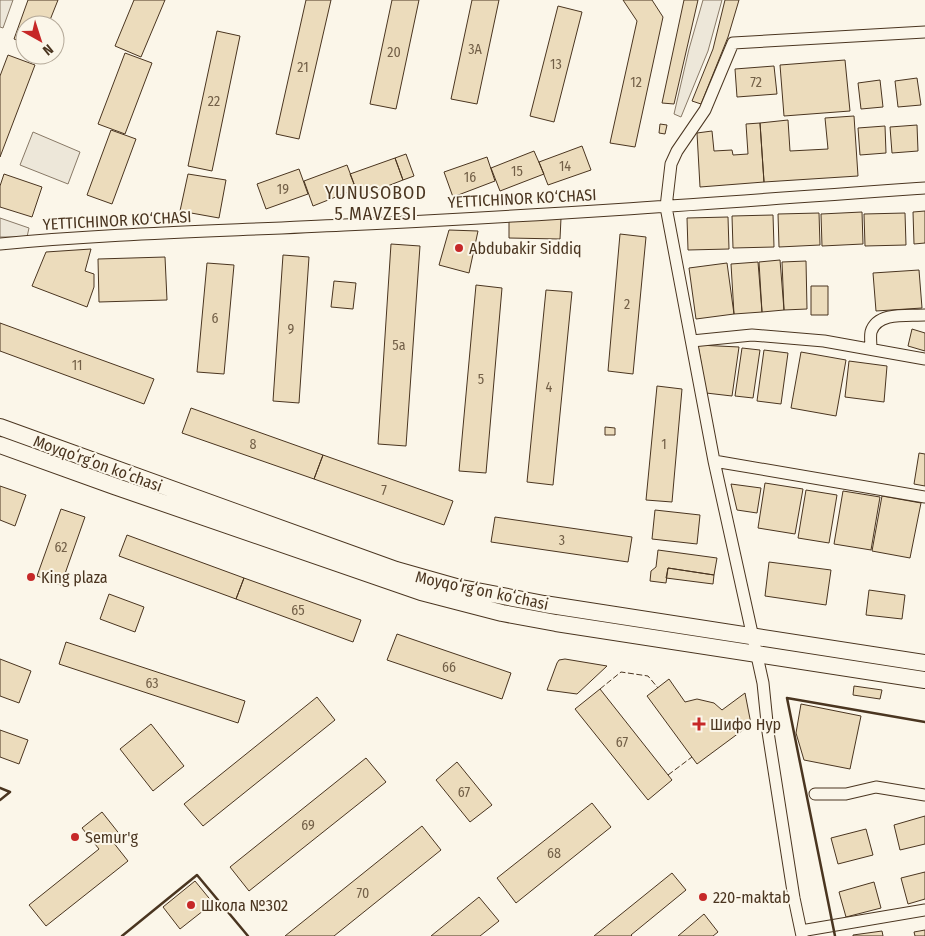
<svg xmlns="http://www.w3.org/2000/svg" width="925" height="936" font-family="'Fira Sans Condensed',sans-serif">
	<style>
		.parking { fill: #ede7d9; stroke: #887966 }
		.building { fill: #ecdcbc; stroke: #4a3520 }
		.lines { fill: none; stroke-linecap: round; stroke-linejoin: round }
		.minor-casing { stroke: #4a3520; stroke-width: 13 }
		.secondary-casing { stroke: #4a3520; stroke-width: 18 }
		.minor { stroke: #fbf6e9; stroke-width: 11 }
		.secondary { stroke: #fbf6e9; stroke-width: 16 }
		.fence { stroke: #4a3520; stroke-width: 1; stroke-dasharray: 6 2.5; stroke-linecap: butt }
		.wall { stroke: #4a3520; stroke-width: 2.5 }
		.poi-dot { fill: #c62828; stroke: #fbf6e9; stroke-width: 2 }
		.labels { text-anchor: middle; stroke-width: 4; stroke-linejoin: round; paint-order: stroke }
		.number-label { font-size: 14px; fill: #725f47 }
		.street-label { font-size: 16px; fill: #4a3520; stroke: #fbf6e9 }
		.poi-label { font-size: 16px; fill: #4a3520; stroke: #fbf6e9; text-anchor: start }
		.neighbourhood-label { font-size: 18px; letter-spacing: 1px; fill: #4a3520; stroke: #fbf6e9 }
	</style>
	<rect width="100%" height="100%" fill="#fbf6e9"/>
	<path class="parking" d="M0 0H13L3 28 0 27Z
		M703 0H722L708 51 681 117 674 114 689 49Z
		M33 132 80 152 68 184 20 165Z
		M0 218 29 228 27 237H0Z"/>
	<path class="building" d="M28 0H58L48 25H25V43L14 39Z
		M134 0H165L141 57 115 46Z
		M306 0H331L299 139 276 134Z
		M392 0H419L396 109 370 104Z
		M472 0H499L477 104 451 99Z
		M623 0H652L663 17 635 147 610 143 637 21Z
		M684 0H698L674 104 662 103Z
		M725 0H739L728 37 701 104 692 101 713 49Z
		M558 6 582 12 554 122 530 116Z
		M217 31 240 36 212 171 188 166Z
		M125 53 152 63 125 134 98 124Z
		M8 55 35 65 0 157V76Z
		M845 60 850 111 784 116 780 65Z
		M774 66 777 94 737 97 735 69Z
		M917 78 921 105 898 107 895 81Z
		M880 80 883 107 861 109 858 83Z
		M854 116 858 176 764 182 760 123 788 120 790 151 828 149 825 118Z
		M760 123 764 182 700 187 697 133 712 131 714 151 732 150 733 155 748 154 746 124Z
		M660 124 667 125 665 134 659 133Z
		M917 125 918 151 892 153 890 127Z
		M885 126 886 153 860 155 858 128Z
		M111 130 136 139 112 204 87 195Z
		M582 146 591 170 548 185 539 162Z
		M534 151 544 174 500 191 491 168Z
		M406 154 414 176 403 180 395 158Z
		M487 157 495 181 453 197 444 172Z
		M395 158 403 180 359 197 350 174Z
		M347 165 356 189 313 206 304 181Z
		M299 169 308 194 266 209 257 184Z
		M4 174 42 187 32 217 0 207V186Z
		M188 174 226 180 219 218 180 211Z
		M925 211V243L914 244 913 212Z
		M862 212 863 244 822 246 821 214Z
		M819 213 820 245 779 247 778 214Z
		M905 213 906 245 865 246 864 214Z
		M773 215 774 247 733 248 732 216Z
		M728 217 729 249 688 250 687 218Z
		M509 218H561L560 239 509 238Z
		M449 230 478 231 469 273 439 265Z
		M620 234 646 237 633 374 608 371Z
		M391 244 420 246 406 446 378 444Z
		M91 249 85 271 94 274V287L87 307 32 286 46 252Z
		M283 255 309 257 299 403 273 401Z
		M165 257 167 300 99 302 98 259Z
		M780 260 784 310 762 312 759 262Z
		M806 261 807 309 784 310 782 262Z
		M758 262 762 312 734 314 731 264Z
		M207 263 234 265 224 374 197 372Z
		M727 263 734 314 696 319 689 268Z
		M919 270 922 308 876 311 873 273Z
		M334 281 356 283 353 309 331 307Z
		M476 285 502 288 486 473 459 471Z
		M811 286H828V315H811Z
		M546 290 572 292 553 485 527 482Z
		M0 323 154 379 144 404 0 351Z
		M912 329 925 333V351L908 346Z
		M698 345 739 347 732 396 706 393Z
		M742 348 760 350 753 398 735 396Z
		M764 350 788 353 781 404 757 401Z
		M801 352 846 360 836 416 791 408Z
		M849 361 887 366 884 402 845 397Z
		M657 386 682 389 672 502 646 500Z
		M191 408 323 455 314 479 182 433Z
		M605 427 615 428V435H605Z
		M919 453 925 454V486L914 484Z
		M323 455 453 501 444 525 314 479Z
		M765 483 803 489 795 534 758 528Z
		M731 484 761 488 757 513 737 510Z
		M0 486 26 495 15 526 0 520Z
		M806 490 837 495 829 543 798 538Z
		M843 491 880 497 871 550 834 544Z
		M882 496 921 503 910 558 872 551Z
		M61 509 85 517 61 585 37 576Z
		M655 510 700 515 697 544 652 539Z
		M495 517 632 537 628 562 491 542Z
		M127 535 244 578 236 599 119 556Z
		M658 550 717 558 714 575 668 568 666 583 650 581 651 571 656 567Z
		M769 562 831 570 826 605 765 596Z
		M668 568 714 575 713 584 666 578Z
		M244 578 361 620 353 642 236 599Z
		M869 590 905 595 902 619 866 615Z
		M109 594 144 607 135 632 100 619Z
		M397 634 511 673 502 699 387 660Z
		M66 642 245 701 238 723 59 664Z
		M0 659 31 671 19 703 0 696Z
		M565 659 607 666 577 694 547 690 557 663 559 660Z
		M669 679 685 702 697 699 714 703 722 710 745 693 751 724 697 764 647 696Z
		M854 686 882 690 880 699 853 695Z
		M600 689 672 780 648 800 575 709Z
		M317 697 335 720 203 826 184 804Z
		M801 704 861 716 850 769 804 760 796 733Z
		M151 724 184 766 153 791 120 749Z
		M0 730 28 740 19 764 0 757Z
		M366 758 386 782 249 891 230 867Z
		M457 762 492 805 470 822 436 780Z
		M592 803 611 827 516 903 497 878Z
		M102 812 121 836 113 842 128 861 46 926 29 905 99 849 82 828Z
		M925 816V844L900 850 894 825Z
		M422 826 441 850 334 936H285Z
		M866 829 873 855 838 864 831 838Z
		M925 872V899L908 904 901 878Z
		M672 873 686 890 631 935 632 936H594Z
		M195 881 213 903 180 929 163 907Z
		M874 882 881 908 846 917 839 892Z
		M479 897 499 921 480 936H431Z
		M704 914 718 932 713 936H678Z
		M925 930V936H915L914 932Z
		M882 931 883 936H853V935Z"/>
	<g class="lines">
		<defs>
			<path id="minor" d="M0 244C114 233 229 231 344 225 538 216 731 202 925 188
				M692 341 752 335 824 341 925 359
				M871 348C871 343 870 337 871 332 877 311 909 316 925 315
				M714 461 925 497
				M815 794H846L876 787 925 795
				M801 931 925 910
				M802 936 794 898 768 732 763 683 714 461 666 207 671 164 677 151 705 110 733 43 925 32"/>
			<path id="secondary" d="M0 427 396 570 456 587 544 604 925 663
				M0 445 114 486 421 592 502 613 556 623 925 680"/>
		</defs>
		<use href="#minor" class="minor-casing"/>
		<use href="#secondary" class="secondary-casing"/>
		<use href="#minor" class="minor"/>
		<use href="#secondary" class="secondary"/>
		<path class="fence" d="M600 689 621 672 648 676 658 688
			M668 775 692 757"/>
		<path class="wall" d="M0 788 10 792
			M0 800 10 792
			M122 936 197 875 248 936
			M835 936 787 698 925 722"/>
	</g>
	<g class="poi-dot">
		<circle cx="459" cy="248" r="5"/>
		<circle cx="31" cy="577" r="5"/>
		<path d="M696.5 716.5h5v5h5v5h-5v5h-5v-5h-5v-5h5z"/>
		<circle cx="75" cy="837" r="5"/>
		<circle cx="703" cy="897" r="5"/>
		<circle cx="191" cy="905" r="5"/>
	</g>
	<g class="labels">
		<g class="number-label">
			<text x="475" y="54">3А</text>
			<text x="394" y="57">20</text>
			<text x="556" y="69">13</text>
			<text x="303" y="72">21</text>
			<text x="636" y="87">12</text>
			<text x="756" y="87">72</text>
			<text x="214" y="106">22</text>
			<text x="565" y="171">14</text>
			<text x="517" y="176">15</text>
			<text x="470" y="182">16</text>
			<text x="283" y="194">19</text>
			<text x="627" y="309">2</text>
			<text x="215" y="323">6</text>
			<text x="291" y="334">9</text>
			<text x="399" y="350">5а</text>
			<text x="77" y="370">11</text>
			<text x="481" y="384">5</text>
			<text x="549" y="392">4</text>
			<text x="253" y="449">8</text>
			<text x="664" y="449">1</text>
			<text x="384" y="495">7</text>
			<text x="562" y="545">3</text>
			<text x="61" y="552">62</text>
			<text x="298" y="615">65</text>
			<text x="449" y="672">66</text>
			<text x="152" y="688">63</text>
			<text x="622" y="747">67</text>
			<text x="464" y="797">67</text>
			<text x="308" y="830">69</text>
			<text x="554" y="858">68</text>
			<text x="363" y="898">70</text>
		</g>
		<g class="street-label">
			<text transform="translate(522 198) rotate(-3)" y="6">YETTICHINOR KO‘CHASI</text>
			<text transform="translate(117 220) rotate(-3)" y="6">YETTICHINOR KO‘CHASI</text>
			<text transform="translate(98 463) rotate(20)" y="6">Moyqoʻrgʻon koʻchasi</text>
			<text transform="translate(482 590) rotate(12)" y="6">Moyqoʻrgʻon koʻchasi</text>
		</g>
		<g class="poi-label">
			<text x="469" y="254">Abdubakir Siddiq</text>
			<text x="41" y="583">King plaza</text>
			<text x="710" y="730">Шифо Нур</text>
			<text x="85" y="843">Semur'g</text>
			<text x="713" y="903">220-maktab</text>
			<text x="201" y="911">Школа №302</text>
		</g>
		<g class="neighbourhood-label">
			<text x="376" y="199">YUNUSOBOD<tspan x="376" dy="21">5 MAVZESI</tspan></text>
		</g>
	</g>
	<g transform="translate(40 40) rotate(141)"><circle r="24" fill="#fbf6e9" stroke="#b4a999"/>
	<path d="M0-4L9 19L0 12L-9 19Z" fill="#c62828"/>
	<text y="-8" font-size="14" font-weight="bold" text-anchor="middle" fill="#4a3520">N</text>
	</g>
</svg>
